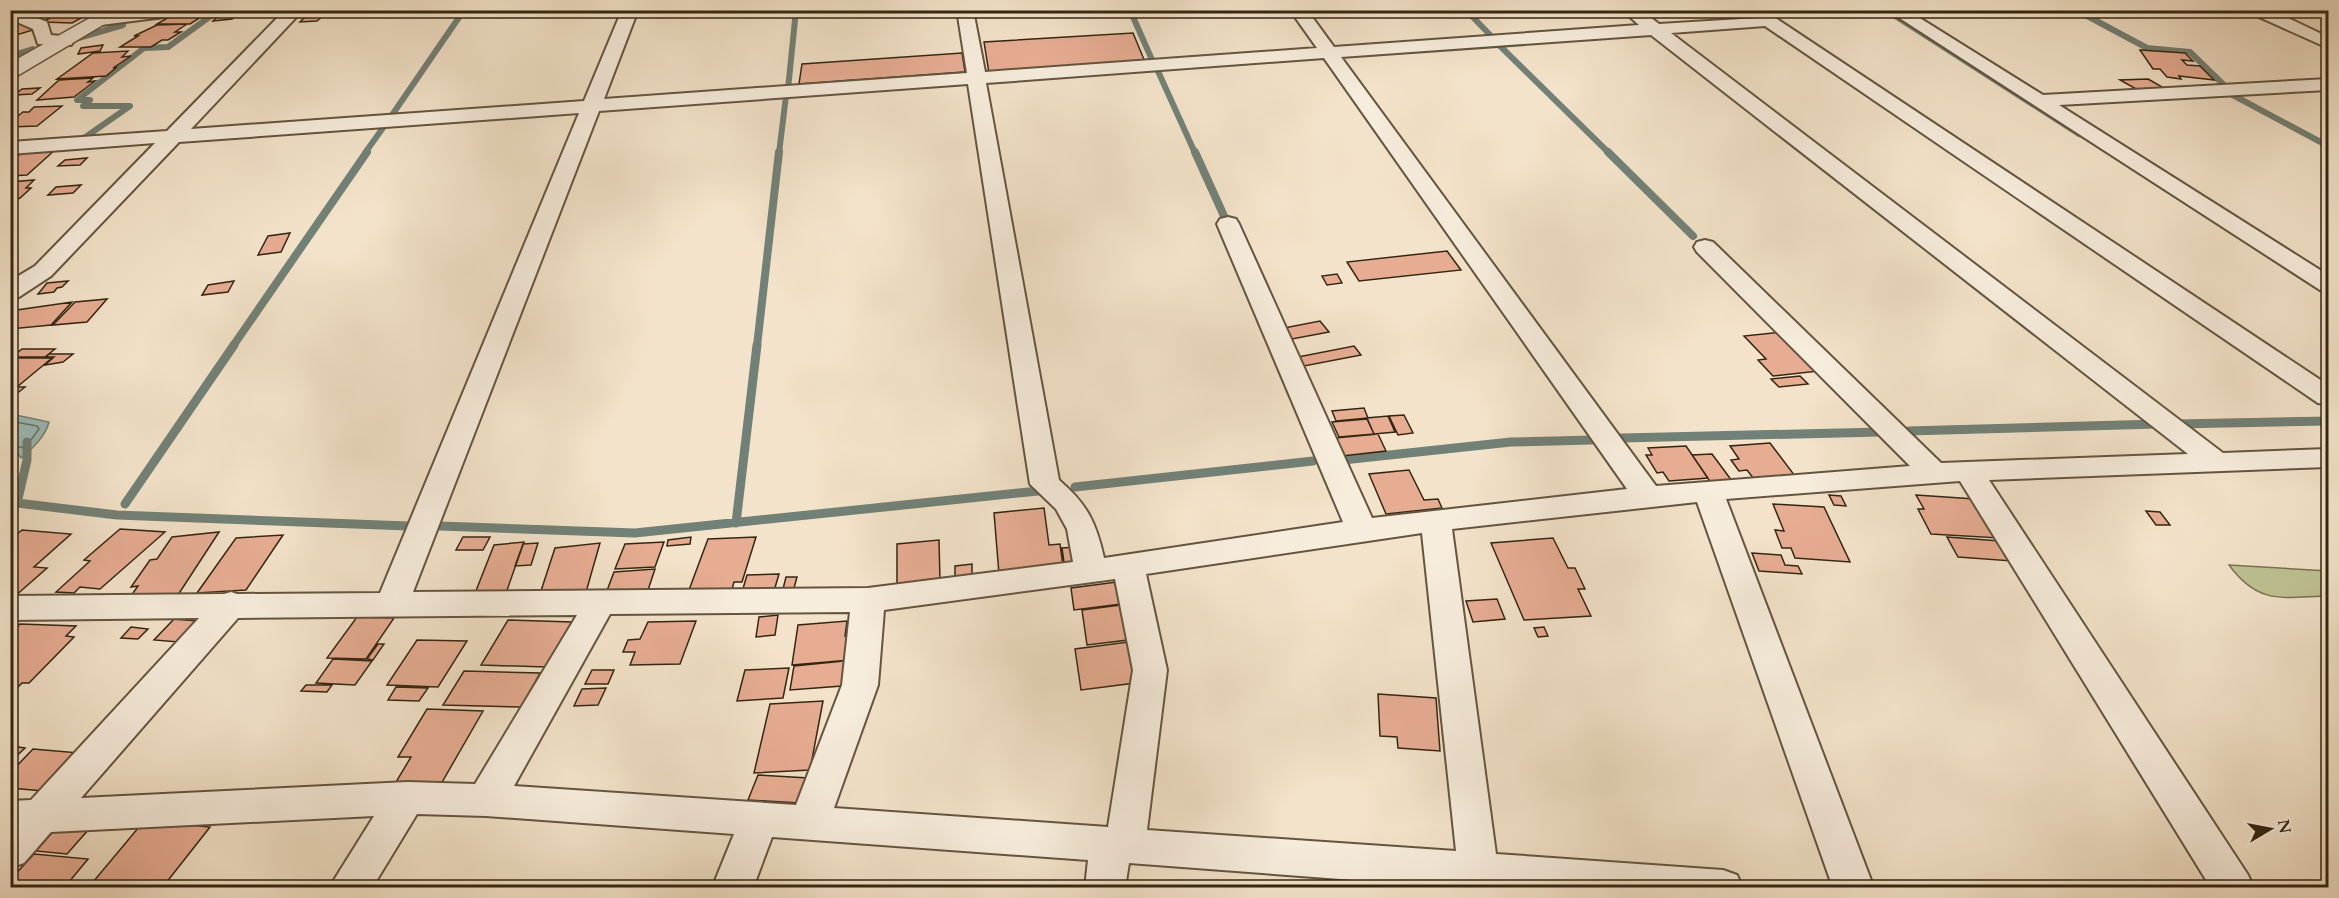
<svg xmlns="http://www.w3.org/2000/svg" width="2339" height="898" font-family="Cardo,serif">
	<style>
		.green { fill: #bfc394; stroke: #7a7453; stroke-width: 1.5 }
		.water { fill: #9cbdba; stroke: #728177; stroke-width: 1.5 }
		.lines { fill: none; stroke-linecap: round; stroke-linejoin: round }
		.shore { stroke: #687266; stroke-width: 1.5 }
		.stream-far2 { stroke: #728177; stroke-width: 6 }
		.stream-far1 { stroke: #728177; stroke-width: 8 }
		.stream { stroke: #728177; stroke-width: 9 }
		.building { fill: #e7ad93; stroke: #342612; stroke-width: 1.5 }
		.minor-casing { stroke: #645540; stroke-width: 4 }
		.tertiary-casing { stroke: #645540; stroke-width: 3 }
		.minor { fill: #f7eddd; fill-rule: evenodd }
		.tertiary { fill: #f7eddd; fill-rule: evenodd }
	</style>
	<rect width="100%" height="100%" fill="#f3e3ca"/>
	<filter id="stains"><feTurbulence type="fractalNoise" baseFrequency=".00333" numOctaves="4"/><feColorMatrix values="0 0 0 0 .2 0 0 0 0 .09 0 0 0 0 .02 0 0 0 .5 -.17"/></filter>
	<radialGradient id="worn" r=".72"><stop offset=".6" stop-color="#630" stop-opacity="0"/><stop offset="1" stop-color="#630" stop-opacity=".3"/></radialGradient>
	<path class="green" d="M2229 565 2328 571V596C2284 597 2259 606 2229 565Z"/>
	<path class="water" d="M11 414 49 422C46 435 32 450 21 458L16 451H11Z"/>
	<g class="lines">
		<path class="shore" d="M10 421 37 426 39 429 25 448 10 445"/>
		<path class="stream-far2" d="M1130 10 1153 62
			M1466 10 1493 38
			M1886 10 2079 134
			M2076 10 2147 48 2190 52 2225 86
			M75 39 123 25
			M1499 45 1609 153
			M10 56 33 49
			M1157 69 1195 153
			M788 89 796 10
			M2229 93 2328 146
			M390 118 464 10
			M84 138 130 106H83L90 100H77L144 48 168 47 212 15H181
			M365 153 385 125 394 124
			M779 153 786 96"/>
		<path class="stream-far1" d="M1195 152 1224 216
			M1608 152 1693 236
			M233 346 367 152
			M757 346 779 152"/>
		<path class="stream" d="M2177 424 2328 421
			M1908 431 2158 424
			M1622 438 1881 432
			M27 442V460L17 503 117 515 408 526
			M1343 460 1511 442 1592 440
			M1075 487 1313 461
			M125 504 234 345
			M736 523 757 345
			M440 526 635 533 1038 491"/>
	</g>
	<path class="building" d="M66 10H96L72 23 42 22Z
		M232 13 230 15H238L232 19 213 21 220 14Z
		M324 15 317 21 300 22 306 16Z
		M169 17H201L190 24H157Z
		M10 20H13L36 29 10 37Z
		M187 24 175 32H181L168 40H162L151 47H120L138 36H134L157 25Z
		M1133 33 1145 62 989 73 984 42Z
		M103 45 100 51 78 54 81 48Z
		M2140 50 2185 53 2193 61 2182 60 2187 65 2200 66 2214 80 2179 76 2181 79 2167 77 2160 69H2153Z
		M128 51 122 57 131 56 113 68 117 67 106 76 57 79 93 53Z
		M962 53 965 72 799 84 802 64Z
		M93 78 88 82 95 81 74 97 37 100 59 80Z
		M2148 79 2164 88 2136 89 2120 80Z
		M40 88 32 94 14 95 22 89Z
		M62 106 37 126 10 127V122L23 112H29L34 107Z
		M56 149 27 175 10 176V160L24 152Z
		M87 158 80 165 58 166 65 160Z
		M34 180 26 188H31L20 198 10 202V182Z
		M81 185 73 193 48 195 56 187Z
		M290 233 281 252 258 255 268 236Z
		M1447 251 1461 270 1359 281 1347 262Z
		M1337 274 1342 283 1327 285 1322 276Z
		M68 281 62 287 57 288 54 292 38 294 47 283Z
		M234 281 228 292 202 295 208 285Z
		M107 299 87 322 53 325 75 302Z
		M72 302 51 325 10 329V311Z
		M1320 321 1329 332 1292 339 1284 328Z
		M1783 332 1819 371 1773 376 1758 360 1766 359 1744 336Z
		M1354 346 1361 355 1304 366 1298 357Z
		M22 349H55L45 357H12Z
		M49 354H73L63 362 45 365 54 357H46Z
		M10 358H52L17 387H25L10 399Z
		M1800 376 1808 384 1779 387 1771 379Z
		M1364 408 1368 418 1336 421 1332 411Z
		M1404 415 1413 433 1398 435 1389 416Z
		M1388 416 1395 432 1374 434 1367 418Z
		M1367 419 1374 434 1339 437 1332 422Z
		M1378 434 1386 451 1342 456 1335 438Z
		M1770 443 1795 476 1754 479 1747 470 1739 471 1731 460 1739 459 1730 446Z
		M1686 446 1708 478 1669 481 1663 472 1657 473 1646 455H1652L1648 448Z
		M1712 454 1732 481 1711 483 1692 455Z
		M1409 470 1424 500 1438 499 1442 508 1386 514 1369 474Z
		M1829 495 1841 496 1846 506 1834 505Z
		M1916 495 1975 499 1999 538 1931 534 1918 509H1924Z
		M1773 504 1824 507 1850 562 1795 558 1791 548H1782L1775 530 1784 531Z
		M1044 508 1049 545 1060 544 1063 566 999 574 994 513Z
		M2146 511 2160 512 2170 525H2156Z
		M120 529 165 532 100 589 80 587 74 593 56 592 90 561 84 560Z
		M22 530 71 534 34 567 47 568 14 597 10 596V540Z
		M219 532 178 595 128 600 138 586 131 587 150 560 157 559 172 537Z
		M283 535 246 590 197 593 236 538Z
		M463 537H490L483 550H456Z
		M691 537 690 544 667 546 668 540Z
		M756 537 742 582H734L732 589 689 590 708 539Z
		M1947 537 2000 541 2012 561 1958 557Z
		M1553 538 1568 568H1575L1585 589H1578L1591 616 1524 620 1491 543Z
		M939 540 940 581 897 586V544Z
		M524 542 506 593 474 596 494 545Z
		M664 542 655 567 615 569 625 544Z
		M538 543 531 565 515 566 523 544Z
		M600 543 586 592 539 597 555 548Z
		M1076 547 1078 561 1064 562 1062 548Z
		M1752 553 1781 555 1785 565 1798 566 1802 574 1759 571Z
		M972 564V577L955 579V566Z
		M655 569 647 593 605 596 614 572Z
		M779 574 774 591 742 592 747 575Z
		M786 577H797L794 588 783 589Z
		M1117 582 1121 604 1074 610 1071 588Z
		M1497 599 1505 619 1473 622 1466 601Z
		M1121 605 1128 640 1087 645 1082 610Z
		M778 615 775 635 756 637 759 617Z
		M357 617 394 618 366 659 327 658Z
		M174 619 198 621 179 642 154 640Z
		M508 620 572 622 547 667 481 665Z
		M696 621 680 664 630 665 635 652H623L628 640 640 639 648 622Z
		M847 621 845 636 852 635 850 660 792 665 798 625Z
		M20 624 76 626 66 636 74 637 29 683H22L10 695V634Z
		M131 627 148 629 138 639 121 638Z
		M1544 627 1548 636 1538 637 1534 628Z
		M417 640 467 641 438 687 387 685Z
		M1128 642 1135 683 1081 690 1075 649Z
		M378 644H384L373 660 367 659Z
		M333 659 372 661 355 685 316 683Z
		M844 661 842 686 790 690 794 666Z
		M789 668 783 698 737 701 745 670Z
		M592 670H614L608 684H585Z
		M464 671 540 673 521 707 443 705Z
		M306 685H332L327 692 301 691Z
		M396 687 428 688 419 701 388 700Z
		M606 688 598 705 574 706 582 689Z
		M1378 694 1436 698 1440 751 1398 748 1397 737 1380 736Z
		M823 701 810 770 754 773 770 704Z
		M427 709 483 711 441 784 396 782 411 757H398Z
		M12 746 25 748 10 762V748Z
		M33 749 80 753 44 791 10 788V773Z
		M758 775 808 778 799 803 748 800Z
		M144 821 210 827 162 888H88Z
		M58 826 89 829 67 854 36 851Z
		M34 854 88 859 64 888H10V880Z"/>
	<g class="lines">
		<defs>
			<path id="minor" d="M10 10H25V13L47 22 51 35 71 37 74 41 71 45 38 44 33 29 10 19Z
				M137 10H188L180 15 101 25 93 20 101 15Z
				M285 10H303L191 129 584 101 622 10H638L604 99 967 73 957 10H973L985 72 1317 48 1290 10H1307L1334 47 1639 25 1622 10H1641L1659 24 1774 17 2328 385V405L2318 403 1765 26 1671 33 2223 453 2328 449V467L1989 480 2248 875 2254 888H2211L1960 481 1726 499 1874 888H1833L1697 502 1452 529 1496 854 1723 870 1737 875 1743 888H1460L1129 863 1125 888H1085L1088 860 772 837 753 888H712L734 834 486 816 417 814 372 888H329L374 816 51 832 24 863 10 868V801L31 800 199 618 10 620V596L224 594 231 592 237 594 380 593 579 113 179 142 51 276 19 297 10 299V281L35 266 155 143 10 154V142L167 131ZM1651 35 2188 454 1941 463 1713 242 1705 240 1697 242 1694 247 1697 252 1910 466 1656 486 1341 57ZM1324 58 1627 489 1372 518 1239 224 1236 219 1228 217 1220 219 1217 224 1343 522 1104 558C1096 522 1087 504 1059 480L986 83ZM968 84 1030 484 1056 509 1067 529 1073 562 868 588 413 592 599 111ZM1422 533 1456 851 1147 830 1167 670 1146 574ZM1115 579 1133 670 1108 827 834 808 878 685 884 610ZM850 612 842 685 796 805 514 786 610 614ZM577 615 475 784 407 782 81 798 238 618Z
				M1887 10H1907L2043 95 2328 79V90L2059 105 2328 275V292L2320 290Z
				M2248 10H2271L2328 37V48L2250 13Z"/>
			<path id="tertiary" d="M104 10H128L17 76 10 78V63Z"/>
		</defs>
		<use href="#minor" class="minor-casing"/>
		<use href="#tertiary" class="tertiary-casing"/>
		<use href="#minor" class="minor"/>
		<use href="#tertiary" class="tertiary"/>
	</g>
	<rect width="2339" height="898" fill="none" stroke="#f3e3ca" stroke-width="36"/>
	<rect x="12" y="12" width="2315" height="874" fill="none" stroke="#342612" stroke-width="3"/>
	<rect x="18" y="18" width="2303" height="862" fill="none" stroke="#342612" stroke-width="1.5"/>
	<g transform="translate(2270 829) rotate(80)" stroke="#f7eddd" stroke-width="4.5" paint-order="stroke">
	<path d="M0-4.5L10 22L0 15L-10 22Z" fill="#342612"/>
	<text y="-9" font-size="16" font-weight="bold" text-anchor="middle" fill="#342612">N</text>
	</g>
	<rect width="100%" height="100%" filter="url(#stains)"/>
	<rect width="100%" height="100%" fill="url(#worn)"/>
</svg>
